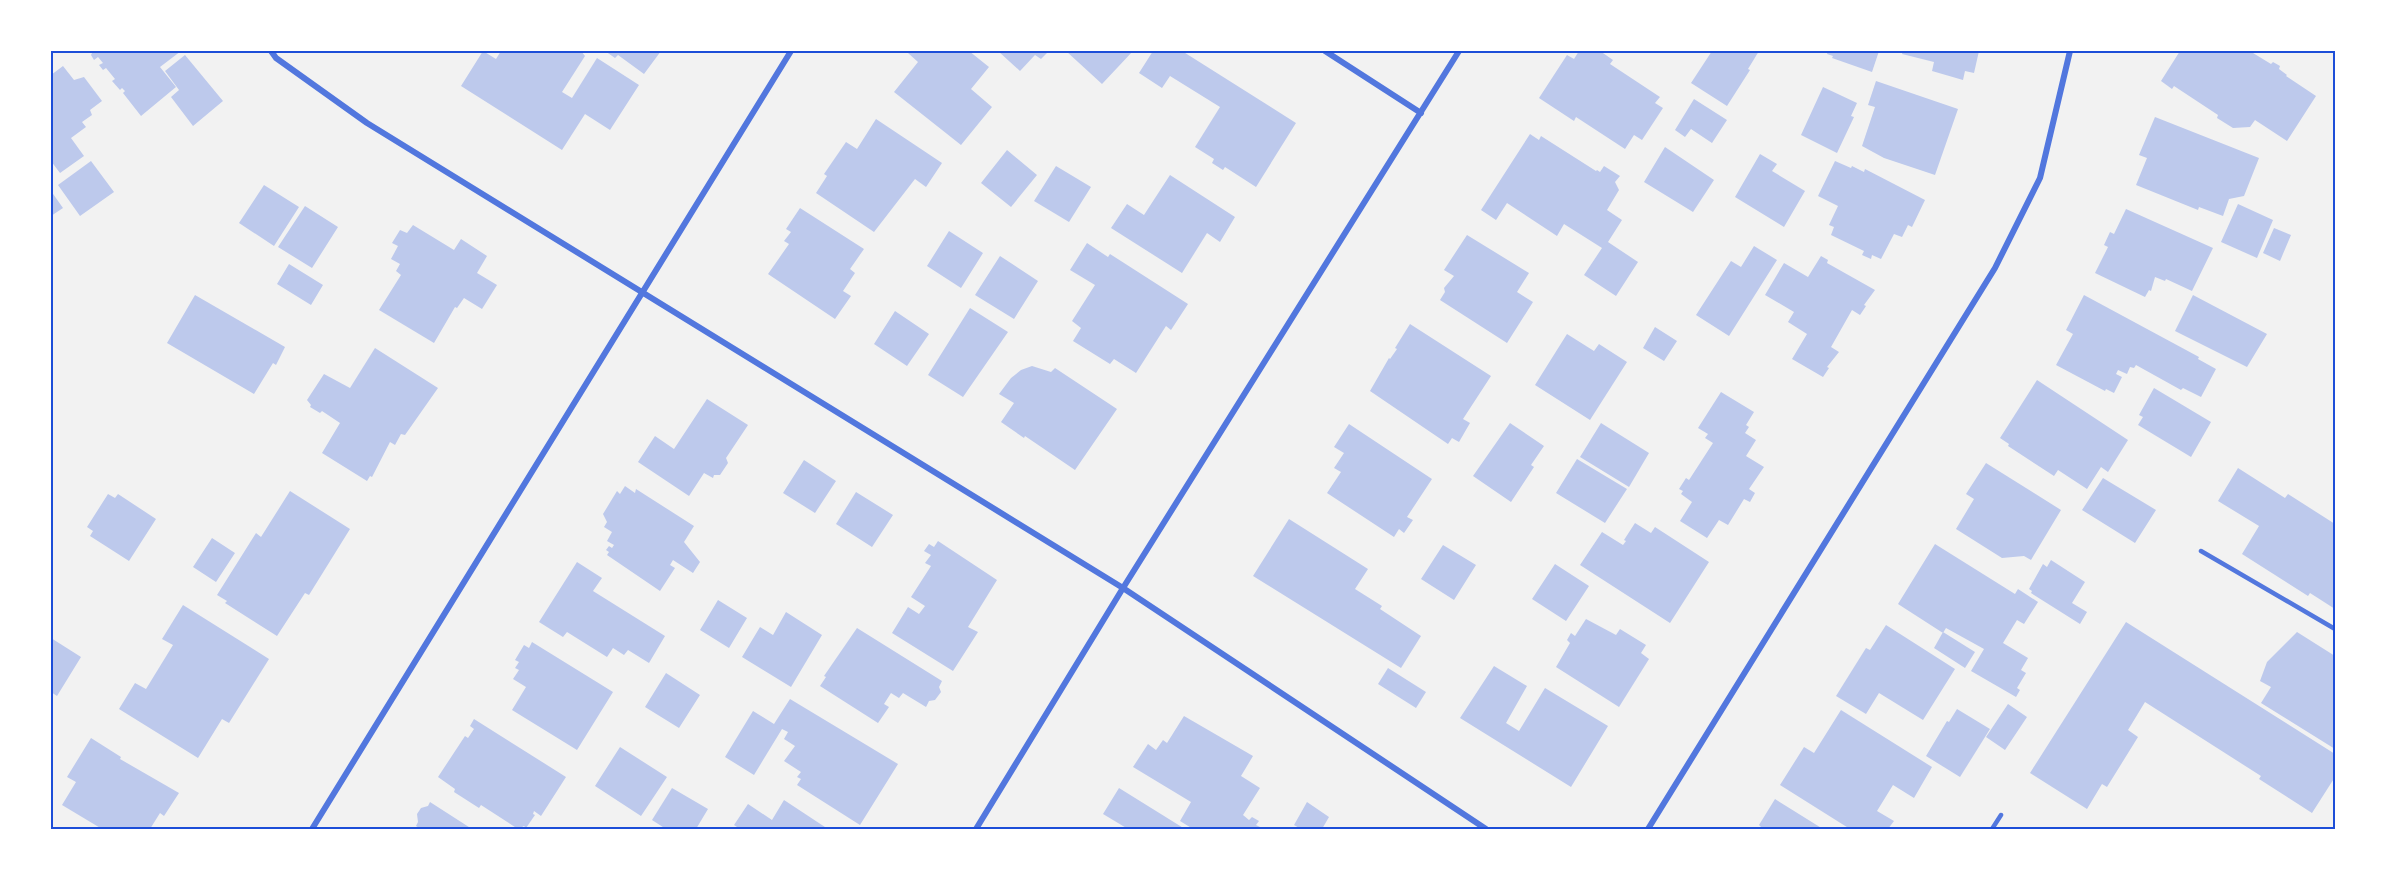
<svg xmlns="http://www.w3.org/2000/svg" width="2386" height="880" font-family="'Open Sans',sans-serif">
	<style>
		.building { fill: #bdc9ec }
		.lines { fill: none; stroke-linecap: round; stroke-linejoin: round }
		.service { stroke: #5277de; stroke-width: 4.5 }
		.minor { stroke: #5277de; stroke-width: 6 }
		.neatline { fill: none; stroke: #1d4ed8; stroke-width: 2 }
	</style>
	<rect width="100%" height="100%" fill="#f2f2f2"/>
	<path class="building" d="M93 51H181L160 67 176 87 141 116 123 93 125 91 122 88 120 90 112 81 115 79 106 68 103 70 99 65 103 63 98 57 94 60 91 55Z
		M483 51 496 59 501 51H581L585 56 562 92 572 98 597 58 639 85 610 130 585 114 562 150 461 86Z
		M605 51H661L644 74 618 55 615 58Z
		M910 51H969L989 67 971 89 992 107 961 145 894 92 918 62 908 53Z
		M998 51H1049L1041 59 1035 55 1020 71Z
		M1066 51H1133L1102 84Z
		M1153 51H1182L1296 123 1256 187 1225 167 1223 170 1212 163 1214 159 1195 147 1220 107 1170 76 1162 88 1139 73Z
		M1579 51H1600L1613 60 1610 64 1660 97 1655 103 1663 108 1642 140 1634 135 1625 149 1576 117 1574 121 1539 98 1567 55 1574 59Z
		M1712 51H1759L1748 69 1750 70 1727 106 1691 83Z
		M1828 51H1879L1872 72 1832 58 1833 56 1827 54Z
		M1903 51H1979L1974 73 1965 71 1963 80 1932 71 1934 62 1902 54Z
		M2180 51H2247L2253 53 2271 64 2273 62 2280 66 2279 69 2287 75 2286 76 2316 96 2287 141 2255 120 2250 127 2233 128 2217 118 2218 115 2174 86 2172 89 2161 81Z
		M185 55 223 101 193 126 171 97 179 90 165 71Z
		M63 66 74 80 84 77 102 101 90 110 92 115 82 122 86 127 71 138 84 156 60 173 51 161V75Z
		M1876 81 1958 109 1935 175 1884 158 1862 146 1875 107 1868 105Z
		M1823 87 1857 103 1851 116 1854 117 1837 153 1801 135Z
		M1694 99 1727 120 1712 143 1691 129 1685 137 1675 130Z
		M2155 117 2259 158 2244 196 2229 199 2223 216 2199 207 2198 210 2136 185 2147 158 2139 155Z
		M876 119 942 163 926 187 915 179 874 232 816 193 827 176 824 174 846 142 857 149Z
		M1530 134 1539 140 1541 136 1596 171 1597 170 1600 172 1604 166 1620 176 1615 182 1619 190 1607 210 1622 220 1608 242 1638 262 1616 296 1584 275 1602 248 1564 224 1557 236 1507 203 1496 220 1481 210Z
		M1665 147 1714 180 1693 212 1644 182Z
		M1007 150 1037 175 1011 207 981 183Z
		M1760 154 1777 164 1772 171 1805 191 1784 227 1735 197Z
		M91 161 114 192 80 216 58 185Z
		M1835 161 1851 168 1852 166 1864 172 1865 169 1925 200 1912 227 1908 225 1902 237 1894 234 1881 259 1872 255 1871 259 1862 255 1864 251 1831 235 1834 227 1829 225 1838 206 1818 196Z
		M1056 166 1091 187 1069 222 1034 201Z
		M1170 175 1235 217 1220 242 1207 233 1182 273 1111 228 1127 204 1144 215Z
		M264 185 299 207 274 246 239 223Z
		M51 191 63 208 51 216Z
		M2238 204 2273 220 2257 258 2221 242Z
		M305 206 338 227 312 268 278 247Z
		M800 208 864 249 850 269 855 273 843 291 851 296 835 319 768 274 789 244 784 241 791 232 786 229Z
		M2126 209 2213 248 2192 291 2166 279 2165 281 2155 277 2151 291 2149 290 2145 297 2095 273 2108 247 2104 245 2110 232 2114 234Z
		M413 225 454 250 461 239 487 256 477 273 497 285 482 309 464 298 457 308 455 307 434 343 379 310 401 275 396 271 400 264 391 259 398 246 392 243 400 230 407 233Z
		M2274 228 2291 235 2280 261 2263 253Z
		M949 231 983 253 961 288 927 266Z
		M1467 235 1529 273 1517 292 1533 302 1507 343 1440 300 1445 292 1444 288 1454 276 1444 270Z
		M1087 243 1108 257 1110 254 1188 304 1171 330 1166 326 1136 373 1114 359 1110 364 1073 341 1081 328 1072 321 1095 285 1070 270Z
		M1754 246 1777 260 1729 336 1696 315 1731 261 1741 267Z
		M1000 256 1038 281 1014 319 975 295Z
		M1821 256 1828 260 1827 263 1875 290 1864 305 1866 306 1860 315 1852 310 1831 347 1839 352 1827 367 1829 368 1823 377 1792 359 1807 334 1788 322 1794 312 1765 295 1784 263 1808 277Z
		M289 264 323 285 311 305 277 284Z
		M195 295 285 347 276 365 273 363 254 394 167 343Z
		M2084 295 2199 357 2198 359 2216 369 2201 397 2183 388 2181 390 2136 365 2134 368 2130 367 2127 374 2118 370 2116 374 2122 377 2114 393 2106 389 2105 391 2056 365 2073 334 2066 330Z
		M2193 295 2267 334 2247 367 2175 331Z
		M970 308 1008 332 963 397 928 375Z
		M895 311 929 334 907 366 874 344Z
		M1410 324 1491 376 1463 419 1470 423 1459 442 1452 438 1448 444 1370 391 1389 358 1390 359 1397 349 1395 348Z
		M1655 327 1677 341 1664 361 1643 348Z
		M1567 334 1594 351 1599 344 1627 362 1590 420 1535 385Z
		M375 348 438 388 405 435 401 434 395 445 390 442 372 477 370 476 367 481 322 453 340 423 322 411 320 413 310 407 311 405 307 400 324 374 350 388Z
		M1032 366 1051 372 1055 368 1117 409 1075 470 1025 436 1024 438 1001 422 1014 403 999 394 1011 378 1021 370Z
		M2037 380 2128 440 2108 472 2101 467 2087 489 2058 470 2054 476 2008 446 2009 444 2000 438Z
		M2154 388 2211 422 2191 457 2138 425 2143 417 2139 415Z
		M1721 392 1754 412 1746 425 1749 427 1745 433 1756 440 1746 456 1764 467 1749 489 1755 493 1750 502 1744 499 1728 525 1719 520 1707 538 1680 521 1692 502 1681 494 1683 491 1679 489 1686 478 1689 480 1713 443 1705 438 1708 434 1698 428Z
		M707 399 748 425 726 458 728 463 720 475H714L713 478 704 473 689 496 638 462 655 436 674 449Z
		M1510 423 1544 446 1531 465 1534 467 1511 502 1473 476Z
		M1601 423 1649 453 1629 487 1580 457Z
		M1349 424 1432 479 1407 517 1413 520 1404 533 1399 529 1394 537 1327 493 1341 472 1334 468 1344 453 1334 447Z
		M1577 459 1627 489 1605 523 1556 493Z
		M804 460 836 481 815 513 783 493Z
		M1986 463 2061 510 2031 560 2024 556 2002 558 1956 529 1974 499 1966 494Z
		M2238 468 2285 498 2288 494 2335 524V609L2310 593 2308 596 2242 554 2259 526 2218 501Z
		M2103 478 2156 510 2135 543 2082 510Z
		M625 486 635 493 636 489 694 526 684 542 700 562 693 573 673 560 670 565 675 568 660 591 607 555 609 552 606 550 609 546 612 548 614 545 607 541 612 532 604 527 607 522 603 514 617 491 620 494Z
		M290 491 350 529 309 595 305 593 277 636 225 603 227 601 217 595 256 533 261 537Z
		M856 492 893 515 872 547 836 524Z
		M108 494 115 498 118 494 156 519 129 561 90 536 93 531 87 527Z
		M1289 519 1368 569 1355 589 1382 606 1380 609 1421 636 1401 668 1253 576Z
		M1635 523 1651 533 1655 527 1709 562 1670 623 1580 565 1602 532 1623 545 1626 541 1624 540Z
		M212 538 235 553 216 582 193 567Z
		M938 541 997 580 968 627 978 632 953 671 892 633 908 607 919 614 925 606 911 597 931 566 925 563 931 555 924 551 929 544 934 547Z
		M1935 544 2015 594 2018 589 2038 602 2024 624 2017 620 2003 643 2028 658 2021 670 2026 673 2017 688 2020 690 2016 697 1971 671 1984 649 1946 628 1943 633 1898 604Z
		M1443 545 1476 565 1454 600 1421 579Z
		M2051 560 2085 582 2072 603 2087 612 2080 624 2031 593 2032 591 2029 589 2043 564 2047 567Z
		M577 562 602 578 593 591 665 636 649 663 628 650 624 655 613 648 607 657 567 632 563 637 539 622Z
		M1555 564 1589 586 1566 621 1532 599Z
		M718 600 747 618 729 648 700 630Z
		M183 605 269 659 229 723 222 719 198 758 119 709 135 683 146 689 173 645 162 639Z
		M786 612 822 635 791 687 742 657 760 627 773 635Z
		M1586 619 1616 635 1620 629 1646 645 1641 653 1649 659 1619 707 1556 667 1570 643 1567 640 1571 633 1575 636Z
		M2126 622 2335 754V777L2312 813 2259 779 2261 776 2145 702 2128 730 2138 737 2107 787 2102 784 2087 809 2030 773Z
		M1886 625 1955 669 1923 720 1879 693 1866 714 1836 696 1866 648 1870 650Z
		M857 628 942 681 939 687 941 692 935 700 929 701 926 707 903 693 899 698 891 693 884 704 889 707 878 723 820 686 826 677 824 676Z
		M1943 632 1975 652 1965 668 1934 648Z
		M2297 632 2335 656V749L2261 703 2271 687 2260 681 2267 662Z
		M51 638 81 657 57 696 51 692Z
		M532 642 613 692 577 750 512 710 526 687 513 679 519 670 515 668 519 662 515 660 524 645 529 648Z
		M1494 666 1527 686 1506 723 1519 731 1545 688 1608 726 1571 787 1460 718Z
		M1388 668 1426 692 1416 708 1378 684Z
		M666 673 700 695 679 728 645 707Z
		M790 699 898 764 860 825 797 785 801 779 797 777 801 772 784 761 795 746 784 739 788 732 782 729 754 775 725 757 753 711 774 724Z
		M2008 704 2027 717 2005 750 1986 737Z
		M1957 709 1990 729 1960 777 1926 756 1947 721 1949 722Z
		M1841 710 1932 767 1914 798 1893 785 1877 811 1894 821 1888 829H1850L1780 785 1804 747 1814 753Z
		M1184 716 1253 756 1241 776 1260 788 1243 815 1249 820 1252 817 1259 821 1256 825 1264 829H1193L1180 821 1191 802 1133 767 1148 744 1156 750 1163 740 1167 743Z
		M474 719 566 777 541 816 534 811 533 814 535 815 526 828 524 826 518 829 481 805 479 808 454 792 455 789 438 777 465 736 468 738 474 729 470 726Z
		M91 738 121 757 120 759 179 793 164 816 160 813 150 829H102L62 805 76 782 67 777Z
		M620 747 667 777 641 816 595 786Z
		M672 788 708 809 696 829H666L652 820Z
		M1119 788 1185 829H1128L1103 814Z
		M1775 799 1823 829H1763L1759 825Z
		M784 800 828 829H740L734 825 748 804 772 820Z
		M430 802 472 829H421L416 826 418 822 417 814 421 808 428 806Z
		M1307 802 1329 817 1322 829H1301L1294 825Z"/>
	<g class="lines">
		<path class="service" d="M2201 551 2335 629
			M1992 829 2001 815"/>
		<path class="minor" d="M271 51 276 58 367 123 1123 588 1486 829
			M1325 51 1421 113
			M312 829 791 51
			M976 829 1123 588 1459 51
			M1648 829 1995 268 2040 178 2070 51"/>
	</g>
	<rect width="2386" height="880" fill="none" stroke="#ffffff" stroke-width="105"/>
	<rect x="52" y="52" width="2282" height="776" class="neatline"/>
</svg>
